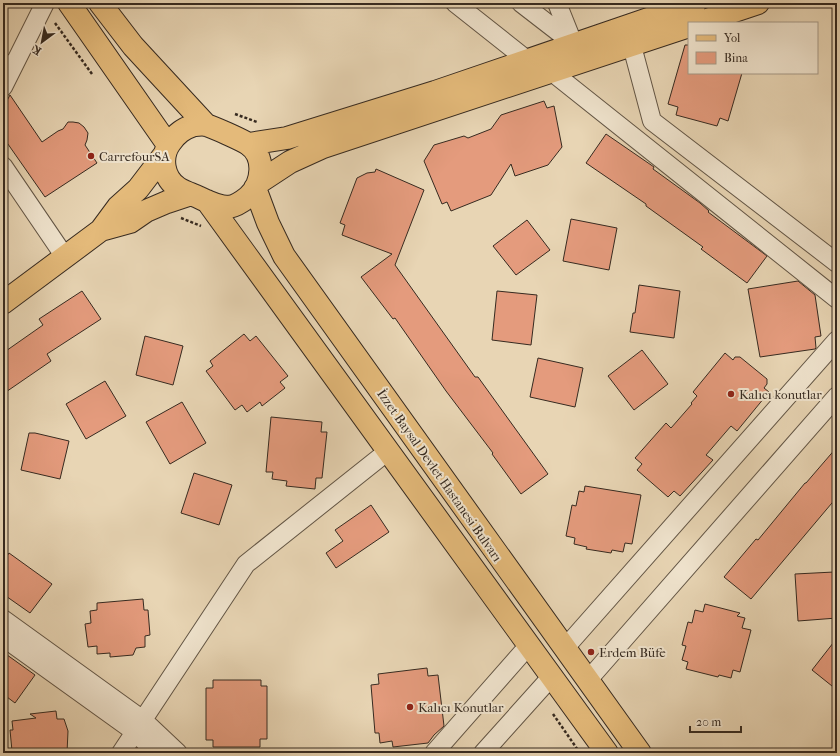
<svg xmlns="http://www.w3.org/2000/svg" width="840" height="756" font-family="'IM FELL French Canon',serif">
	<style>
		.building { fill: #e49b7d; stroke: #362a20 }
		.lines { fill: none; stroke-linecap: round; stroke-linejoin: round }
		.service-casing { stroke: #625545; stroke-width: 11 }
		.minor-casing { stroke: #625545; stroke-width: 20 }
		.primary-casing { stroke: #362a20; stroke-width: 24 }
		.path { stroke: #362a20; stroke-width: 2.5; stroke-dasharray: 3 2; stroke-linecap: butt }
		.service { stroke: #f0e4ce; stroke-width: 9 }
		.minor { stroke: #f0e4ce; stroke-width: 18 }
		.primary { stroke: #e4ba7a; stroke-width: 22 }
		.poi-dot { fill: #8f2418; stroke: #f0e4ce; stroke-width: 1.5 }
		.labels { text-anchor: middle; stroke-width: 4; stroke-linejoin: round; paint-order: stroke }
		.poi-label { font-size: 13px; fill: #362a20; stroke: #f0e4ce; text-anchor: start }
		.street-label { font-size: 13px; fill: #362a20; stroke: #f0e4ce }
	</style>
	<rect width="100%" height="100%" fill="#e8d5b4"/>
	<filter id="stains"><feTurbulence type="fractalNoise" baseFrequency=".005" numOctaves="4"/><feColorMatrix values="0 0 0 0 .2 0 0 0 0 .09 0 0 0 0 .02 0 0 0 .5 -.17"/></filter>
	<radialGradient id="worn" r=".72"><stop offset=".6" stop-color="#630" stop-opacity="0"/><stop offset="1" stop-color="#630" stop-opacity=".3"/></radialGradient>
	<path class="building" d="M685 45H689V73H742L728 121 720 118 717 126 676 115 678 107 668 104Z
		M10 95 42 142 58 131 63 129 68 122H73L79 123 84 127 88 133 87 140 85 145 97 163 45 197 3 137V108Z
		M544 101 547 108 554 106 562 147 548 165 515 176 511 164 491 195 451 211 447 202 442 204 424 161 434 145 464 136 468 138 491 129 501 115Z
		M606 134 654 167 653 169 700 203 709 211 708 212 767 256 747 283 701 249 703 247 646 206V204L586 163Z
		M376 169 424 190 395 265 475 377H478L548 474 521 494 492 454 493 453 446 391 395 318 393 319 361 277 392 254 342 235 345 225 340 223 357 178 367 173 375 172Z
		M571 219 617 228 609 270 563 261Z
		M527 220 550 250 516 275 493 246Z
		M798 281 815 295 821 336 815 337 816 348 815 349 760 357 748 289Z
		M639 285 680 291 674 338 630 332 633 313H635Z
		M82 291 101 319 47 354 51 361 3 394V353L43 325 39 319Z
		M497 291 537 295 531 345 492 340Z
		M244 334 250 341 256 336 288 376 280 382 285 388 262 406 260 402 247 412 242 405 235 410 206 371 213 366 210 361Z
		M145 336 183 346 173 385 136 375Z
		M642 350 668 384 634 410 608 376Z
		M725 353 733 360 735 357H740L767 379V384L764 388 769 392 737 431 731 426 706 455 713 460 680 496 674 491 668 497 637 470 642 464 635 458 666 423 671 428 692 404 691 403 697 396 693 392Z
		M538 358 583 368 575 407 530 397Z
		M105 381 126 416 86 439 66 404Z
		M182 402 206 443 170 464 146 422Z
		M271 417 322 422 321 432H327L322 478H316L315 489 286 486 287 481 272 479 273 472H266Z
		M29 433H35L69 441 60 479 21 470Z
		M837 447V497L751 599 724 577 756 539 758 540 805 483H806Z
		M194 473 232 485 219 525 181 513Z
		M585 486 641 495 632 544 625 543 623 552 612 550 611 553 586 549 587 547 574 544 575 538 566 536 572 505 576 506 579 491 584 492Z
		M371 505 389 532 336 568 326 553 343 541 335 530Z
		M9 553 52 584 30 613 3 594V562Z
		M834 572 837 618 798 621 795 574Z
		M143 599 144 610H148L150 635 145 636V647L136 648 133 655 110 657V653L97 654V646L88 647 85 624 91 623 90 611 97 610V603Z
		M705 604 740 613 737 616 745 618 742 628 751 630 740 672 733 670 731 678 719 675 718 677 686 669 688 662 682 660 686 646 682 645 688 622 692 623 695 610 703 612Z
		M837 638V690L812 670Z
		M3 652 35 675 15 703 3 694Z
		M427 668 428 676 438 675 444 726 434 735 428 743 393 747 392 741 380 743 379 733H375L371 685 379 684 378 674Z
		M213 680H261V686H267V739H260V747H213V740H206V688H213Z
		M56 711 57 719H64L68 731 67 753H17L16 751H12L10 730H13L12 721 36 718 30 714Z"/>
	<g class="lines">
		<defs>
			<path id="service" d="M3 58 15 63"/>
			<path id="minor" d="M455 3 527 60
				M521 3 574 44
				M557 3 573 43
				M632 46 652 121 837 263
				M552 72 837 299
				M3 87 45 3
				M3 166 65 257
				M3 619 143 720 178 753
				M3 637 135 732 156 753
				M564 649 837 340
				M588 680 837 396
				M121 753 246 564 388 451
				M434 753 529 645
				M483 753 552 676"/>
			<path id="primary" d="M69 3 168 145
				M100 3 133 46 206 125
				M698 23 758 3
				M194 125C198 125 202 124 206 125 213 127 242 140 248 144 266 156 263 184 248 197 243 201 236 206 229 207 218 207 208 202 198 197 191 194 184 192 178 188 163 178 160 157 170 143 177 133 183 129 194 125Z
				M249 144 287 138 435 92 695 3
				M164 155 138 189 118 207 101 230 130 222 146 211 167 202 191 194
				M258 183 290 162 323 147 689 26
				M255 188 268 223 284 256 640 753
				M207 201 607 753
				M3 303 101 230"/>
		</defs>
		<use href="#service" class="service-casing"/>
		<use href="#minor" class="minor-casing"/>
		<use href="#primary" class="primary-casing"/>
		<path class="path" d="M55 23 92 74
			M235 114 257 122
			M181 218 201 226
			M553 714 580 753"/>
		<use href="#service" class="service"/>
		<use href="#minor" class="minor"/>
		<use href="#primary" class="primary"/>
	</g>
	<g class="poi-dot">
		<circle cx="91" cy="156" r="4"/>
		<circle cx="731" cy="394" r="4"/>
		<circle cx="591" cy="652" r="4"/>
		<circle cx="410" cy="707" r="4"/>
	</g>
	<g class="labels">
		<g class="poi-label">
			<text x="99" y="161">CarrefourSA</text>
			<text x="739" y="399">Kalıcı konutlar</text>
			<text x="599" y="657">Erdem Büfe</text>
			<text x="418" y="712">Kalıcı Konutlar</text>
		</g>
		<g class="street-label">
			<text transform="translate(440 475) rotate(55)" y="5">İzzet Baysal Devlet Hastanesi Bulvarı</text>
		</g>
	</g>
	<rect width="840" height="756" fill="none" stroke="#e8d5b4" stroke-width="16"/>
	<rect x="4" y="4" width="832" height="748" fill="none" stroke="#362a20" stroke-width="2"/>
	<rect x="8" y="8" width="824" height="740" fill="none" stroke="#362a20"/>
	<rect x="688" y="22" width="130" height="52" fill="#f0e4ce" stroke="#a69a88"/>
	<rect x="696" y="35" width="20" height="6" fill="#e4ba7a" stroke="#a69a88"/>
	<text x="724" y="42" font-size="12" fill="#362a20">Yol</text>
	<rect x="696" y="52" width="20" height="12" fill="#e49b7d" stroke="#a69a88"/>
	<text x="724" y="62" font-size="12" fill="#362a20">Bina</text>
	<g transform="translate(42 42) rotate(212)" stroke="#f0e4ce" stroke-width="3" paint-order="stroke">
	<path d="M0-3L7 15L0 10L-7 15Z" fill="#362a20"/>
	<text y="-6" font-size="11" font-weight="bold" text-anchor="middle" fill="#362a20">K</text>
	</g>
	<path d="M690 726v6h51v-6" fill="none" stroke="#362a20" stroke-width="2"/>
	<text x="696" y="726" font-size="12" fill="#362a20" stroke="#f0e4ce" stroke-width="3" paint-order="stroke">20 m</text>
	<rect width="100%" height="100%" filter="url(#stains)"/>
	<rect width="100%" height="100%" fill="url(#worn)"/>
</svg>
